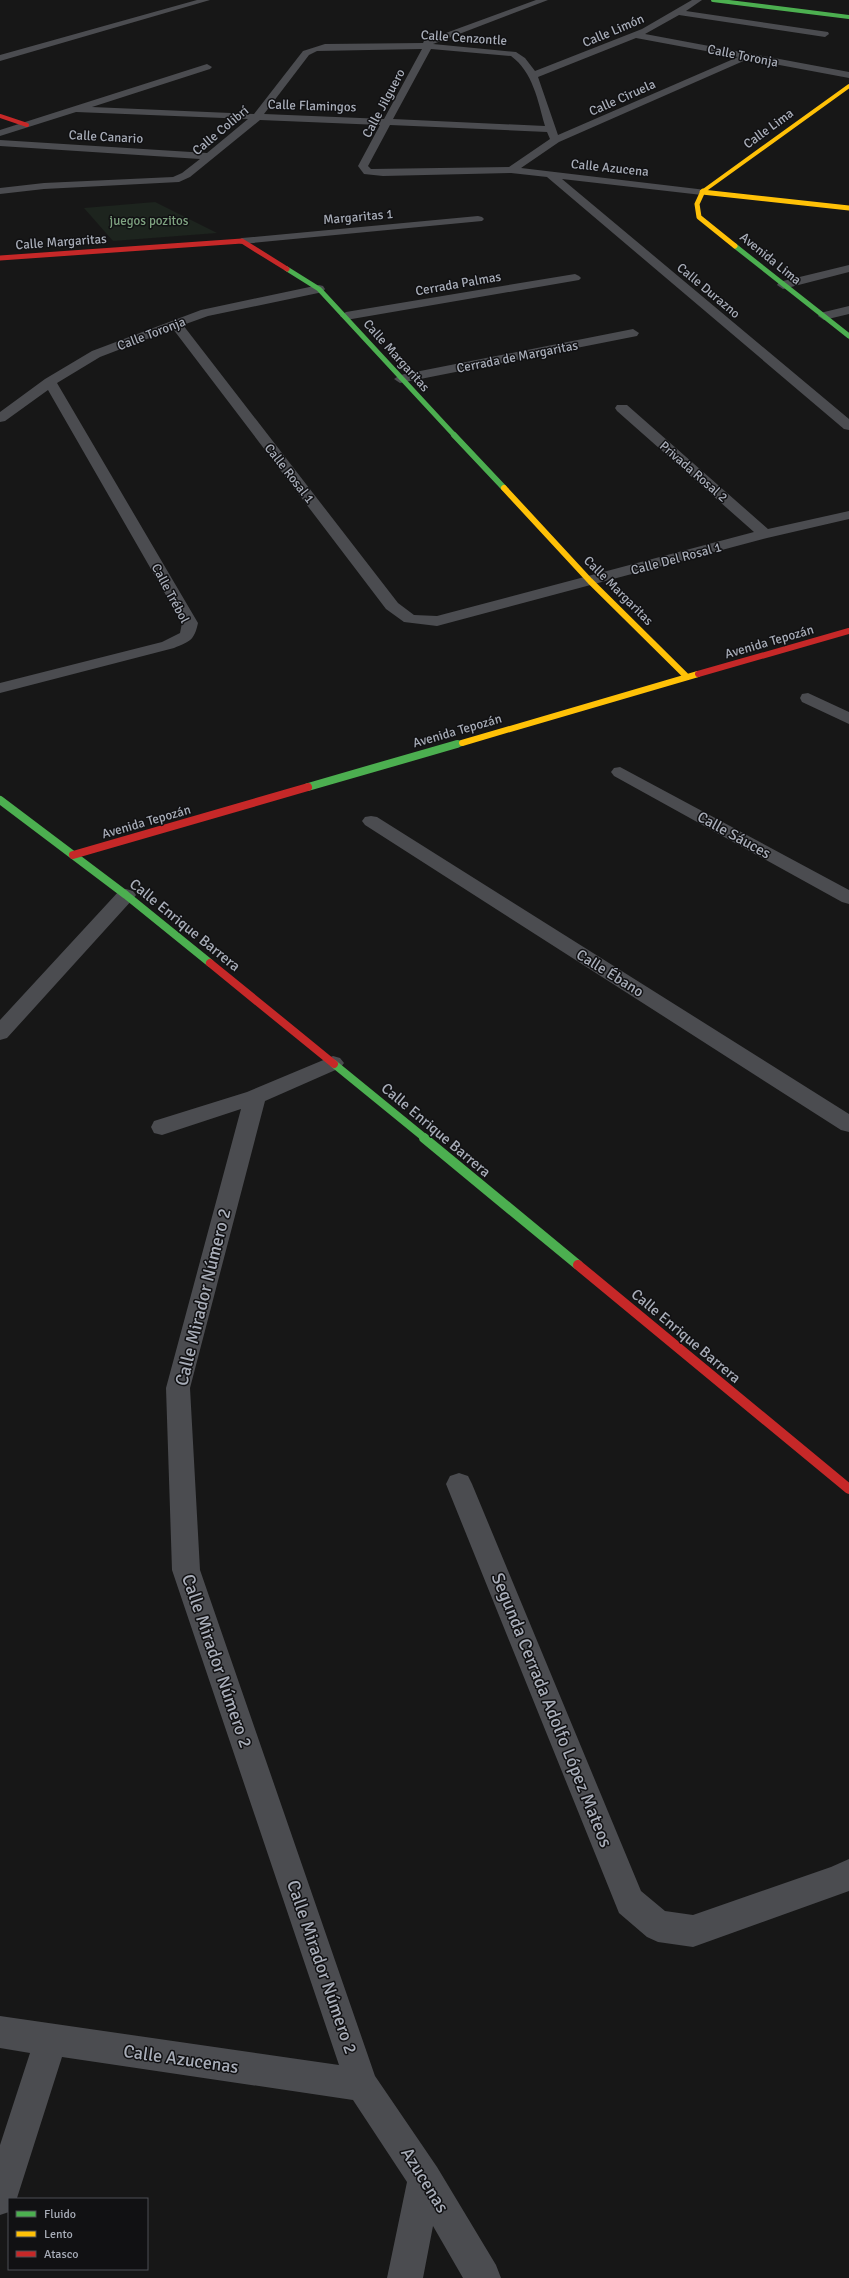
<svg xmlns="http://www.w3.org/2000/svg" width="849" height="2278" font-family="Signika,sans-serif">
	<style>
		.green { fill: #1d241e }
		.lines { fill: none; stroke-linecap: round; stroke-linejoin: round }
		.street { fill: #4b4c50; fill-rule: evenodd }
		.fast-far4 { stroke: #4caf50; stroke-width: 4 }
		.fast-far3 { stroke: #4caf50; stroke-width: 5 }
		.fast-far2 { stroke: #4caf50; stroke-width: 6 }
		.fast-far1 { stroke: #4caf50; stroke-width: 8 }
		.fast { stroke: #4caf50; stroke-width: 10 }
		.slow-far2 { stroke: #ffc107; stroke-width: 4 }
		.slow-far1 { stroke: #ffc107; stroke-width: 5 }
		.slow { stroke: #ffc107; stroke-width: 6 }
		.jam-far4 { stroke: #c62828; stroke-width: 4 }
		.jam-far3 { stroke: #c62828; stroke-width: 5 }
		.jam-far2 { stroke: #c62828; stroke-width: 6 }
		.jam-far1 { stroke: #c62828; stroke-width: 8 }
		.jam { stroke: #c62828; stroke-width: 10 }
		.labels { text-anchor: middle; stroke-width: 3; stroke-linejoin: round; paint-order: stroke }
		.far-street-label { font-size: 13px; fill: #a8adb8; stroke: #111113 }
		.far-park-label { font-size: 13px; fill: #7fa381; stroke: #111113 }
		.street-label { font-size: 15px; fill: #a8adb8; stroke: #111113 }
		.near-street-label { font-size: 18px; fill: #a8adb8; stroke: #111113 }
	</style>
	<rect width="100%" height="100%" fill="#171717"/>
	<path class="green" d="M155 202 217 233 113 241 84 208Z"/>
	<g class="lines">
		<path class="street" d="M197 0H210L0 61V55Z
			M536 0H548L433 44 516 52 525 58 535 71 642 29 692 0H702L686 11 828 32 829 34 825 37 679 15 645 34 849 72V78L748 59 559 142 521 168 706 190 707 192 702 195 562 179 849 419V430L844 429 547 177 511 173 383 176 364 174 358 166 380 125 260 120 190 177 179 182 44 189 0 194V188L44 183 173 177 182 173 200 159 0 146V140L207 153 248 119 76 112 0 136V130L207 64 212 67 210 69 92 107 254 114 303 51 325 44 423 43 424 41ZM636 38 738 57 558 135 538 77ZM422 49 384 119 264 114 309 55 317 51ZM431 49 511 56C533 72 538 101 545 126L393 119ZM390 125 547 132 550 139 509 167 371 169 368 166Z
			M478 216 482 217 484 219 482 221 242 244 236 241 242 238Z
			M849 265V272L783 289 777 285 779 282Z
			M575 274 579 276 581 278 579 280 346 320 340 316 346 312Z
			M319 285 323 286 325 289 323 292 208 316 183 325 398 603 414 615 437 616 754 532 617 411 615 408 617 405H627L768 529 849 511V519L767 538 437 626 404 622 386 609 173 329 100 357 57 383 198 623C194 641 190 641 174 648L0 693V683L162 642 180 633 182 623 48 390 5 421 0 422V412L45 379 92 351 201 310Z
			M849 306V314L824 320 818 316 820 313Z
			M633 329 639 333 637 336 400 383 394 379 400 375Z
			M808 693 849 712V724L802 702 800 698 802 694Z
			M620 767 849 890V904L842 902 614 776 611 772 614 768Z
			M371 816 377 817 849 1114V1132L841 1130 365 825 362 821 365 817Z
			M126 889 133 891 136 895 133 899 7 1038 0 1040V1020L119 891Z
			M333 1056 340 1058 344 1063 340 1068 265 1101 190 1388 200 1570 375 2076 437 2167 496 2265 501 2278H463L433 2226 423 2278H387L407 2182 353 2100 62 2057 17 2198 9 2199V2212L0 2215V2145L30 2053 0 2048V2016L339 2065 172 1570 166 1388 241 1109 162 1135 154 1133 151 1127 154 1121 247 1092Z
			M459 1473 468 1476 472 1484 641 1891 665 1911 693 1915 831 1867 849 1859V1891L693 1947 658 1942 647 1937 619 1913 446 1484 450 1476Z"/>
		<path class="fast-far4" d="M713 0 849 17"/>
		<path class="fast-far3" d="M735 246 849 336
			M287 269 319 289 455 436"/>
		<path class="fast-far2" d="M454 435 504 488
			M454 745 462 743"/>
		<path class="fast-far1" d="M308 787 457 744
			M0 800 126 895 210 963
			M334 1064 426 1139"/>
		<path class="fast" d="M424 1138 578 1265"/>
		<path class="slow-far2" d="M702 192 849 86"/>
		<path class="slow-far1" d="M703 191 697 204 699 217 735 246
			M702 192 849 208"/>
		<path class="slow" d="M504 488 590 581 687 677
			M462 743 698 674"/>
		<path class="jam-far4" d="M0 116 27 125"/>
		<path class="jam-far3" d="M0 258 242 241 287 269"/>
		<path class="jam-far2" d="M698 674 849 631"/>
		<path class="jam-far1" d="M73 855 308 787
			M210 963 334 1064"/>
		<path class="jam" d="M578 1265 849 1489"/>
	</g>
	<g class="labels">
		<g class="far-street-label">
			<text transform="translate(613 30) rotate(-23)" y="5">Calle Limón</text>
			<text transform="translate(464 37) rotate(4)" y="5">Calle Cenzontle</text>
			<text transform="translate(743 55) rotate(11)" y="5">Calle Toronja</text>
			<text transform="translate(622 97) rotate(-24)" y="5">Calle Ciruela</text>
			<text transform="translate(383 103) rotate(-62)" y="5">Calle Jilguero</text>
			<text transform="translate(312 105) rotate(2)" y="5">Calle Flamingos</text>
			<text transform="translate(768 128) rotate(-36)" y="5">Calle Lima</text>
			<text transform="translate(220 130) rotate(-40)" y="5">Calle Colibrí</text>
			<text transform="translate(106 136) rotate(3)" y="5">Calle Canario</text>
			<text transform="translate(610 167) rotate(6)" y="5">Calle Azucena</text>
			<text transform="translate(358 216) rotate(-5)" y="5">Margaritas 1</text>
			<text transform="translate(61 241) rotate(-4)" y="5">Calle Margaritas</text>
			<text transform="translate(771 258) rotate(39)" y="5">Avenida Lima</text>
			<text transform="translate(458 283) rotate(-10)" y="5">Cerrada Palmas</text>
			<text transform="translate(709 290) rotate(40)" y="5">Calle Durazno</text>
			<text transform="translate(151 333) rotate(-21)" y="5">Calle Toronja</text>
			<text transform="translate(397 355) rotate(48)" y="5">Calle Margaritas</text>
			<text transform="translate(517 356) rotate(-11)" y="5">Cerrada de Margaritas</text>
			<text transform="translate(694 471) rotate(41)" y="5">Privada Rosal 2</text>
			<text transform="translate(290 473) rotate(52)" y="5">Calle Rosal 1</text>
			<text transform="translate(676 558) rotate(-15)" y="5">Calle Del Rosal 1</text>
			<text transform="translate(619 590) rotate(45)" y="5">Calle Margaritas</text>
			<text transform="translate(171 593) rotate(62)" y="5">Calle Trébol</text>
			<text transform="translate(769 641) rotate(-16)" y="5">Avenida Tepozán</text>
			<text transform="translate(457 730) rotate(-16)" y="5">Avenida Tepozán</text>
			<text transform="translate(146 821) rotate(-16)" y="5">Avenida Tepozán</text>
		</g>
		<g class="far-park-label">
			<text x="149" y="225">juegos pozitos</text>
		</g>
		<g class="street-label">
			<text transform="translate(734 835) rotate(29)" y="5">Calle Sáuces</text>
			<text transform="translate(185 925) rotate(39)" y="5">Calle Enrique Barrera</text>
			<text transform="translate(610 973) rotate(32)" y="5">Calle Ébano</text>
			<text transform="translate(436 1130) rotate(40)" y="5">Calle Enrique Barrera</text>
			<text transform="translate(686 1336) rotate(40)" y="5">Calle Enrique Barrera</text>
		</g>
		<g class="near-street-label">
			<text transform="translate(203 1297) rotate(-76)" y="6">Calle Mirador Número 2</text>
			<text transform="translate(217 1661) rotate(71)" y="6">Calle Mirador Número 2</text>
			<text transform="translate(552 1710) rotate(68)" y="6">Segunda Cerrada Adolfo López Mateos</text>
			<text transform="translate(322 1967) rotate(71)" y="6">Calle Mirador Número 2</text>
			<text transform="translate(181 2059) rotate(8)" y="6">Calle Azucenas</text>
			<text transform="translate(425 2180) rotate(58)" y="6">Azucenas</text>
		</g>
	</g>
	<rect x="8" y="2198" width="140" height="72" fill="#111113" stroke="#4d4f55"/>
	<rect x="16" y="2211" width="20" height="6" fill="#4caf50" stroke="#4d4f55"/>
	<text x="44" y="2218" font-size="12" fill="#a8adb8">Fluido</text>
	<rect x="16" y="2231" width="20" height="6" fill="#ffc107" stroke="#4d4f55"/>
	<text x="44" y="2238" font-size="12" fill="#a8adb8">Lento</text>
	<rect x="16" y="2251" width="20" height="6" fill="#c62828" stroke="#4d4f55"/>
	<text x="44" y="2258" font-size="12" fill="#a8adb8">Atasco</text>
</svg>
